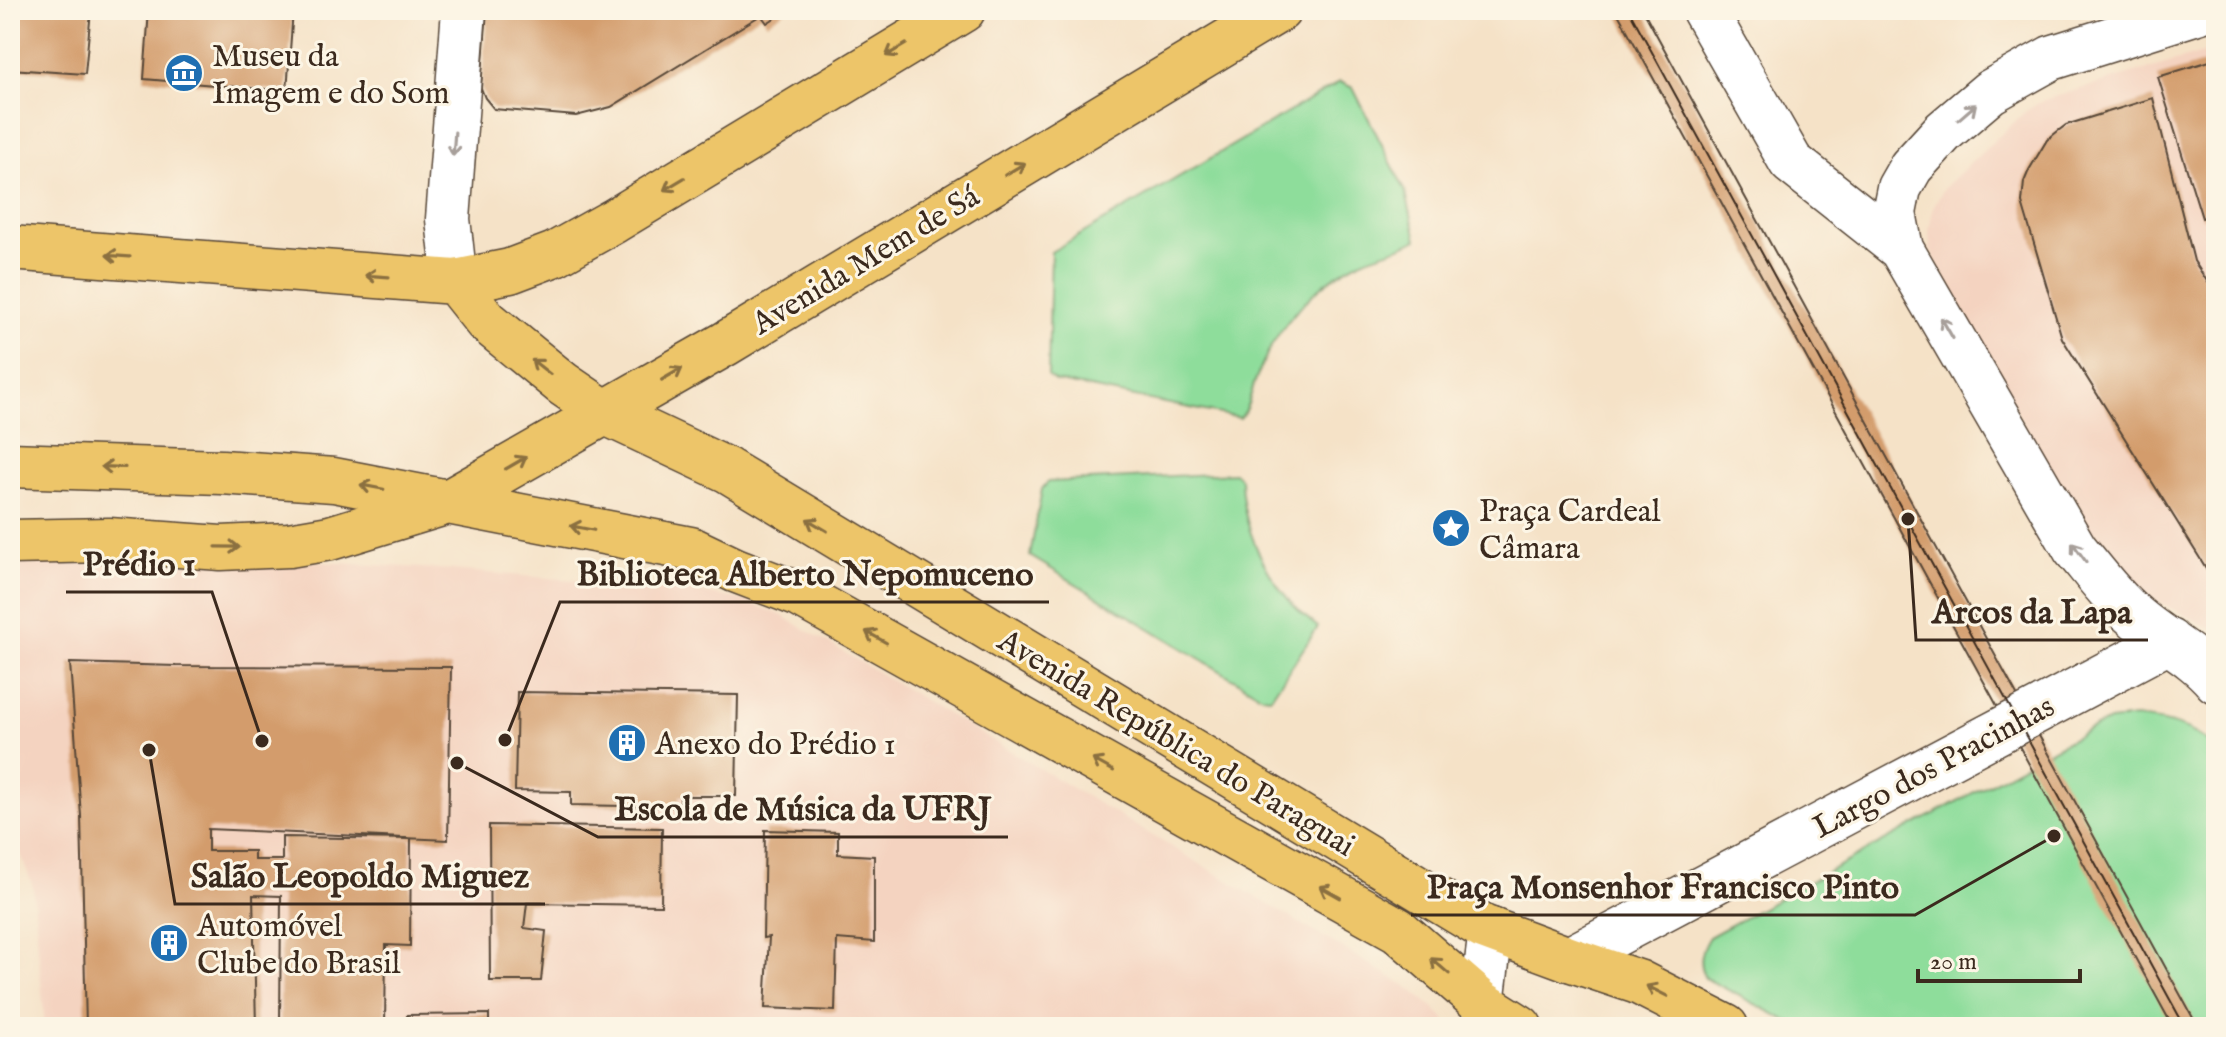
<svg xmlns="http://www.w3.org/2000/svg" width="2226" height="1037" font-family="'IM FELL English',serif">
	<style>
		.built { fill: #f4d3c0 }
		.green { fill: #8edd9b; stroke: #64845c; stroke-width: 2 }
		.building { fill: #d39c6c }
		.lines { fill: none; stroke-linecap: round; stroke-linejoin: round }
		.minor-casing { stroke: #574637; stroke-width: 47 }
		.major-casing { stroke: #574637; stroke-width: 47 }
		.minor { stroke: #fff; stroke-width: 44 }
		.major { stroke: #edc569; stroke-width: 44 }
		.tram { stroke: #3b2a1e; stroke-width: 2 }
		.oneway { stroke: #8b7040 }
		.oneway2 { stroke: #a79f9a }
		.labels { text-anchor: middle; stroke-width: 6; stroke-linejoin: round; paint-order: stroke }
		.poi-label { font-size: 32px; fill: #3b2a1e; stroke: #fcf5e5; text-anchor: start }
		.street-label { font-size: 32px; fill: #3b2a1e; stroke: #fcf5e5 }
		.leader { fill: none; stroke: #3b2a1e; stroke-width: 3 }
		.callout-dot { fill: #3b2a1e; stroke: #fcf5e5; stroke-width: 3 }
		.callout-label { font-size: 34px; text-anchor: middle; font-weight: bold; fill: #3b2a1e; stroke: #fcf5e5; stroke-width: 6; stroke-linejoin: round; paint-order: stroke }
	</style>
	<rect width="100%" height="100%" fill="#fcf5e5"/>
	<filter id="ink" filterUnits="userSpaceOnUse"><feTurbulence type="fractalNoise" baseFrequency=".0125" numOctaves="2"/><feDisplacementMap in="SourceGraphic" scale="16" xChannelSelector="R" yChannelSelector="G"/><feConvolveMatrix kernelMatrix="1 2 1 2 8 2 1 2 1" color-interpolation-filters="sRGB"/></filter>
	<filter id="wash" filterUnits="userSpaceOnUse"><feTurbulence type="fractalNoise" baseFrequency=".006" numOctaves="4" result="noise"/><feDisplacementMap in="SourceGraphic" scale="32" xChannelSelector="R" yChannelSelector="G"/><feGaussianBlur stdDeviation="1.8" result="paint"/><feColorMatrix in="noise" values="0 0 0 0 0 0 0 0 0 0 0 0 0 0 0 0 0 1.4 0 .05"/><feComposite in="paint" operator="in"/></filter>
	<g filter="url(#wash)">
		<rect width="100%" height="100%" fill="#f5e2c7"/>
		<path class="built" d="M2216 49V631L2134 589 2094 552 1936 264 1930 248 1929 231 1933 208 1944 188 2026 111 2044 100Z
			M189 554 453 570 690 590 742 600 781 615 1409 988 1434 1008 1451 1027H45L33 887 10 825V557Z"/>
		<path class="green" d="M1340 82 1353 88 1405 190 1417 239C1400 250 1378 252 1360 261 1328 277 1298 305 1278 335 1269 348 1262 364 1256 379 1250 393 1250 406 1240 418L1055 381 1048 376 1051 252Z
			M1235 473 1241 479C1242 534 1273 594 1318 627L1271 697 1262 696 1030 556 1042 489 1048 482Z
			M2136 718C2167 721 2194 727 2216 749V1027H1799L1705 978C1697 963 1700 951 1709 937L2086 731 2110 721Z"/>
		<g id="blocks">
			<path class="building" d="M10 10H91L85 74 10 69Z
				M149 10H293L287 91 144 79Z
				M487 10H787L767 23 761 15 611 107 576 116 494 109 485 98 481 88Z
				M1616 10H1643L2198 1027H2173Z
				M2216 59V215L2202 218 2158 77Z
				M2153 98 2194 261 2216 295V584L2062 338 2022 203 2024 182 2029 170 2047 140 2058 131 2066 125Z
				M70 663 176 666 451 667 448 840 208 829V851H254V860H282V837L411 839 410 946 386 945 385 1027H280L281 896 253 895 256 1027H86L81 816Z
				M517 692 738 695 736 796H680V807L571 805V792L515 791Z
				M489 825 662 828 661 905 527 903 524 928 546 931 541 981H490Z
				M765 830 838 832V854L874 856V942L837 939 835 1011 765 1008 769 937 763 938Z
				M489 1014V1027H406L407 1015Z"/>
		</g>
	</g>
	<g filter="url(#ink)">
		<use href="#blocks" fill-opacity="0" stroke="#574637" stroke-width="2"/>
		<g class="lines">
			<defs>
				<path id="minor" d="M1704 10 1791 162 1901 249
					M2203 10 2051 58 1990 92 1944 131 1911 167 1899 188 1894 213 1901 249 2075 549C2095 573 2114 599 2138 619 2164 641 2194 655 2216 681
					M455 282 448 219 464 10
					M1569 959 2169 641
					M1488 1027 1482 1003 1491 930"/>
				<path id="major" d="M10 248 455 282 510 271 555 254 614 221 963 10
					M455 282 486 321 563 384 604 412 727 470 1483 927 1569 959 1638 982 1726 1027
					M10 465 222 472 334 480 691 549 735 570 800 595 1398 930 1482 1003 1520 1027
					M10 542 109 540 221 548 289 545 330 538 448 502 725 344 1279 10"/>
			</defs>
			<use href="#minor" class="minor-casing"/>
			<use href="#major" class="major-casing"/>
			<use href="#minor" class="minor"/>
			<use href="#major" class="major"/>
			<path class="tram" d="M1629 10 2185 1027"/>
		</g>
		<defs><path id="oneway-shaft" d="M-6 0H5M1.5-3L5.5 0L1.5 3" fill="none" stroke-width="1.6" stroke-linecap="round" stroke-linejoin="round" transform="scale(2)"/></defs>
		<g class="oneway">
			<use href="#oneway-shaft" transform="translate(896 50) rotate(149)"/>
			<use href="#oneway-shaft" transform="translate(1015 169) rotate(-31)"/>
			<use href="#oneway-shaft" transform="translate(674 184) rotate(149)"/>
			<use href="#oneway-shaft" transform="translate(118 256) rotate(-176)"/>
			<use href="#oneway-shaft" transform="translate(377 276) rotate(-176)"/>
			<use href="#oneway-shaft" transform="translate(541 367) rotate(-142)"/>
			<use href="#oneway-shaft" transform="translate(672 374) rotate(-30)"/>
			<use href="#oneway-shaft" transform="translate(516 463) rotate(-30)"/>
			<use href="#oneway-shaft" transform="translate(113 467) rotate(-178)"/>
			<use href="#oneway-shaft" transform="translate(372 487) rotate(-169)"/>
			<use href="#oneway-shaft" transform="translate(817 525) rotate(-149)"/>
			<use href="#oneway-shaft" transform="translate(582 528) rotate(-169)"/>
			<use href="#oneway-shaft" transform="translate(228 547) rotate(1)"/>
			<use href="#oneway-shaft" transform="translate(876 637) rotate(-151)"/>
			<use href="#oneway-shaft" transform="translate(1103 765) rotate(-151)"/>
			<use href="#oneway-shaft" transform="translate(1330 892) rotate(-151)"/>
			<use href="#oneway-shaft" transform="translate(1440 966) rotate(-139)"/>
			<use href="#oneway-shaft" transform="translate(1657 991) rotate(-153)"/>
		</g>
		<g class="oneway2">
			<use href="#oneway-shaft" transform="translate(1967 112) rotate(-41)"/>
			<use href="#oneway-shaft" transform="translate(454 144) rotate(94)"/>
			<use href="#oneway-shaft" transform="translate(1947 328) rotate(-120)"/>
			<use href="#oneway-shaft" transform="translate(2079 552) rotate(-126)"/>
		</g>
	</g>
	<defs>
		<symbol id="museum-disc" viewBox="-11 -11 22 22"><circle r="9.5" fill="#1f6fb2" stroke="#fcf5e5"/><path d="M0-6L6-3V-2H-6V-3ZM-5-1h2V3h-2ZM-1-1h2V3h-2ZM3-1h2V3H3ZM-6 4H6V6H-6Z" fill="#fff"/></symbol>
		<symbol id="sight-disc" viewBox="-11 -11 22 22"><circle r="9.5" fill="#1f6fb2" stroke="#fcf5e5"/><path d="M0-6L1.8-2.2L6-1.7L2.9 1.2L3.7 5.4L0 3.3L-3.7 5.4L-2.9 1.2L-6-1.7L-1.8-2.2Z" fill="#fff"/></symbol>
		<symbol id="building-disc" viewBox="-11 -11 22 22"><circle r="9.5" fill="#1f6fb2" stroke="#fcf5e5"/><path d="M-4-6H4V6H1V3H-1V6H-4ZM-2.5-4.3h1.7v1.8h-1.7ZM.8-4.3h1.7v1.8H.8ZM-2.5-1h1.7V.8h-1.7ZM.8-1h1.7V.8H.8Z" fill="#fff"/></symbol>
	</defs>
	<g fill-rule="evenodd">
		<use href="#museum-disc" x="162" y="51" width="44" height="44"/>
		<use href="#sight-disc" x="1429" y="506" width="44" height="44"/>
		<use href="#building-disc" x="605" y="721" width="44" height="44"/>
		<use href="#building-disc" x="147" y="921" width="44" height="44"/>
	</g>
	<g class="labels">
		<g class="poi-label">
			<text x="212" y="66">Museu da<tspan x="212" dy="37">Imagem e do Som</tspan></text>
			<text x="1479" y="521">Praça Cardeal<tspan x="1479" dy="37">Câmara</tspan></text>
			<text x="655" y="754">Anexo do Prédio 1</text>
			<text x="197" y="936">Automóvel<tspan x="197" dy="37">Clube do Brasil</tspan></text>
		</g>
		<g class="street-label">
			<text transform="translate(865 259) rotate(-31)" y="11">Avenida Mem de Sá</text>
			<text transform="translate(1177 742) rotate(31)" y="11">Avenida República do Paraguai</text>
			<text transform="translate(1933 766) rotate(-28)" y="11">Largo dos Pracinhas</text>
		</g>
	</g>
	<path class="leader" d="M262 741L212 592H66M505 740L560 602H1049M1908 519L1916 640H2148M457 763L598 837H1008M149 750L175 904H545M2054 836L1915 915H1411"/>
	<g class="callout-dot">
		<circle cx="262" cy="741" r="8"/>
		<circle cx="505" cy="740" r="8"/>
		<circle cx="1908" cy="519" r="8"/>
		<circle cx="457" cy="763" r="8"/>
		<circle cx="149" cy="750" r="8"/>
		<circle cx="2054" cy="836" r="8"/>
	</g>
	<g class="callout-label">
		<text x="139" y="575">Prédio 1</text>
		<text x="805" y="585">Biblioteca Alberto Nepomuceno</text>
		<text x="2032" y="623">Arcos da Lapa</text>
		<text x="803" y="820">Escola de Música da UFRJ</text>
		<text x="360" y="887">Salão Leopoldo Miguez</text>
		<text x="1663" y="898">Praça Monsenhor Francisco Pinto</text>
	</g>
	<rect width="2226" height="1037" fill="none" stroke="#fcf5e5" stroke-width="40"/>
	<path d="M1918 969v12h162v-12" fill="none" stroke="#3b2a1e" stroke-width="4"/>
	<text x="1930" y="969" font-size="24" fill="#3b2a1e" stroke="#fcf5e5" stroke-width="6" paint-order="stroke">20 m</text>
</svg>
